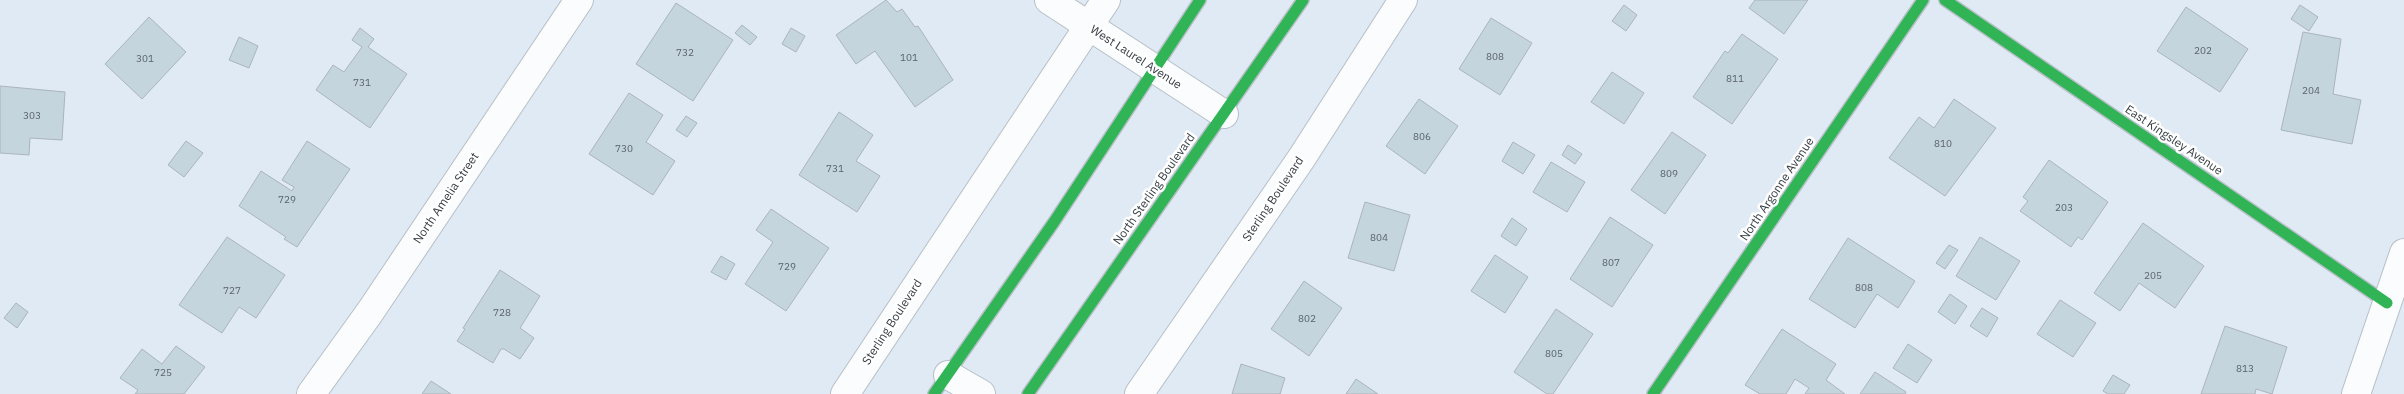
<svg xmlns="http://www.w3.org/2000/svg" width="2404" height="394" font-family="'IBM Plex Sans',sans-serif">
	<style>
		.building { fill: #c5d5de; stroke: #aab4bb }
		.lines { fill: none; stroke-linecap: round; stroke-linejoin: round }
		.street-casing { stroke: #b7bfc8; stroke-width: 30 }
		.fast-casing { stroke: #b7bfc8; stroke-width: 14 }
		.street { stroke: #fafcfe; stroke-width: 28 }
		.fast { stroke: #30b455; stroke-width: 11 }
		.labels { text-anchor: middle; stroke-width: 5; stroke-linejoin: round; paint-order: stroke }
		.number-label { font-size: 10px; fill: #5a646b }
		.street-label { font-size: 12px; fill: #353d44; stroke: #fff }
	</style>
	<rect width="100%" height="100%" fill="#e0eaf5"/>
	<path class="building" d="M886 0 897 12 902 9 915 27 918 26 953 80 915 107 875 51 856 64 836 35Z
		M1755 0H1808L1784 34 1749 8Z
		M676 3 733 40 693 101 636 64Z
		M1624 5 1637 15 1626 31 1612 21Z
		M2300 5 2318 17 2309 31 2291 19Z
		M2186 7 2248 49 2220 92 2157 51Z
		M149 17 186 52 142 99 105 64Z
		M1491 18 1532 43 1500 95 1459 69Z
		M742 25 757 37 750 45 735 33Z
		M360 28 374 39 368 47 407 74 370 128 316 90 333 65 344 72 362 47 352 40Z
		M791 28 805 36 796 52 782 44Z
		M2303 32 2341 39 2333 94 2361 100 2352 144 2281 130Z
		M1742 34 1778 59 1732 124 1693 97 1725 51 1728 53Z
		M239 37 258 46 249 68 229 60Z
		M1612 72 1644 93 1624 124 1591 102Z
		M0 86 65 92 62 140 30 138 29 155 0 153Z
		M629 93 663 115 646 142 675 161 653 195 589 154Z
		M1419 99 1458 126 1425 174 1386 146Z
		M1954 99 1996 128 1945 196 1889 158 1919 117 1934 128Z
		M839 112 873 135 856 161 880 176 857 212 799 175Z
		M686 116 697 123 687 137 676 130Z
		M1672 132 1706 155 1665 214 1631 190Z
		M186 141 203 153 184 177 168 165Z
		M307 141 350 169 297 247 284 239 286 237 239 206 261 171 292 191 294 187 282 180Z
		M1513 142 1535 155 1523 174 1502 161Z
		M1568 145 1582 154 1575 164 1562 155Z
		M2049 160 2108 202 2082 240 2078 237 2071 247 2020 211 2028 201 2023 197Z
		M1551 162 1585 182 1567 212 1533 192Z
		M1365 202 1410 215 1394 271 1348 258Z
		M771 209 829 248 786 311 745 284 773 242 756 230Z
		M1610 217 1653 245 1612 307 1570 279Z
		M1512 218 1527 229 1516 246 1501 236Z
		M2143 223 2204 266 2175 308 2139 283 2120 311 2094 293Z
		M227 237 285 275 256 318 239 307 222 333 179 305Z
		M1980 237 2020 261 1996 300 1956 276Z
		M1848 238 1915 281 1898 308 1877 294 1855 328 1809 299Z
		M1949 245 1958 250 1945 269 1936 263Z
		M1495 255 1528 277 1505 313 1471 291Z
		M721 256 735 264 726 280 711 272Z
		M500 270 540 296 520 328 534 338 520 359 504 349H501L493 363 457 341 465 329 463 328Z
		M1304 281 1342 308 1309 356 1271 329Z
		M1950 294 1967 306 1955 324 1938 312Z
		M2060 300 2096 323 2073 357 2037 334Z
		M16 303 28 312 17 328 4 318Z
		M1982 308 1998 318 1987 337 1970 326Z
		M1556 309 1593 334 1553 394H1547L1514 372Z
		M2225 326 2287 347 2272 394 2256 389 2255 394H2201Z
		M1782 329 1836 364 1826 380 1845 394H1805L1809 388 1795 379 1786 394H1760L1745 385Z
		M1908 344 1932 360 1917 383 1893 368Z
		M176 346 205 367 184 394H135L138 390 120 378 142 349 162 364Z
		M1241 364 1285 378 1280 394H1232Z
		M1875 372 1906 392 1905 394H1860Z
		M2113 375 2130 385 2124 394H2108L2103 391Z
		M1356 379 1378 394H1346Z
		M431 381 451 394H422Z"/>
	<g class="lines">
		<defs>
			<path id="street" d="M1049 0 1224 114
				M948 375 981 394
				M311 394 370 312 579 0
				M845 394 1106 0
				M1139 394 1301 159 1403 0
				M2356 394 2404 253"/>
			<path id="fast" d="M1945 0 2387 303
				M934 394 1054 222 1200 0
				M1028 394 1303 0
				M1653 394 1923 0"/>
		</defs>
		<use href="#street" class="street-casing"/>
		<use href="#fast" class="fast-casing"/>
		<use href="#street" class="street"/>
		<use href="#fast" class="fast"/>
	</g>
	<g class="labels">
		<g class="number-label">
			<text x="2203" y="54">202</text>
			<text x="685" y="56">732</text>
			<text x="1495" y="60">808</text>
			<text x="909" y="61">101</text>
			<text x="145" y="62">301</text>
			<text x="1735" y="82">811</text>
			<text x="362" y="86">731</text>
			<text x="2311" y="94">204</text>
			<text x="32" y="119">303</text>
			<text x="1422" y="140">806</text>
			<text x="1943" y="147">810</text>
			<text x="624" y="152">730</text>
			<text x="835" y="172">731</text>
			<text x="1669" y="177">809</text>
			<text x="287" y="203">729</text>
			<text x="2064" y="211">203</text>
			<text x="1379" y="241">804</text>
			<text x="1611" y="266">807</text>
			<text x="787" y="270">729</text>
			<text x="2153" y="279">205</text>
			<text x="1864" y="291">808</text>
			<text x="232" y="294">727</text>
			<text x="502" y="316">728</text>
			<text x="1307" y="322">802</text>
			<text x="1554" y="357">805</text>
			<text x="2245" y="372">813</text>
			<text x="163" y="376">725</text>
		</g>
		<g class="street-label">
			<text transform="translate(1136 57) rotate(33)" y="4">West Laurel Avenue</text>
			<text transform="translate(2174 140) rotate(34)" y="4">East Kingsley Avenue</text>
			<text transform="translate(1154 189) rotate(-55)" y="4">North Sterling Boulevard</text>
			<text transform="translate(1777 189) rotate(-56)" y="4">North Argonne Avenue</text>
			<text transform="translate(446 198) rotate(-56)" y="4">North Amelia Street</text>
			<text transform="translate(1273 199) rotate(-56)" y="4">Sterling Boulevard</text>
			<text transform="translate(892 322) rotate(-57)" y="4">Sterling Boulevard</text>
		</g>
	</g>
</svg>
